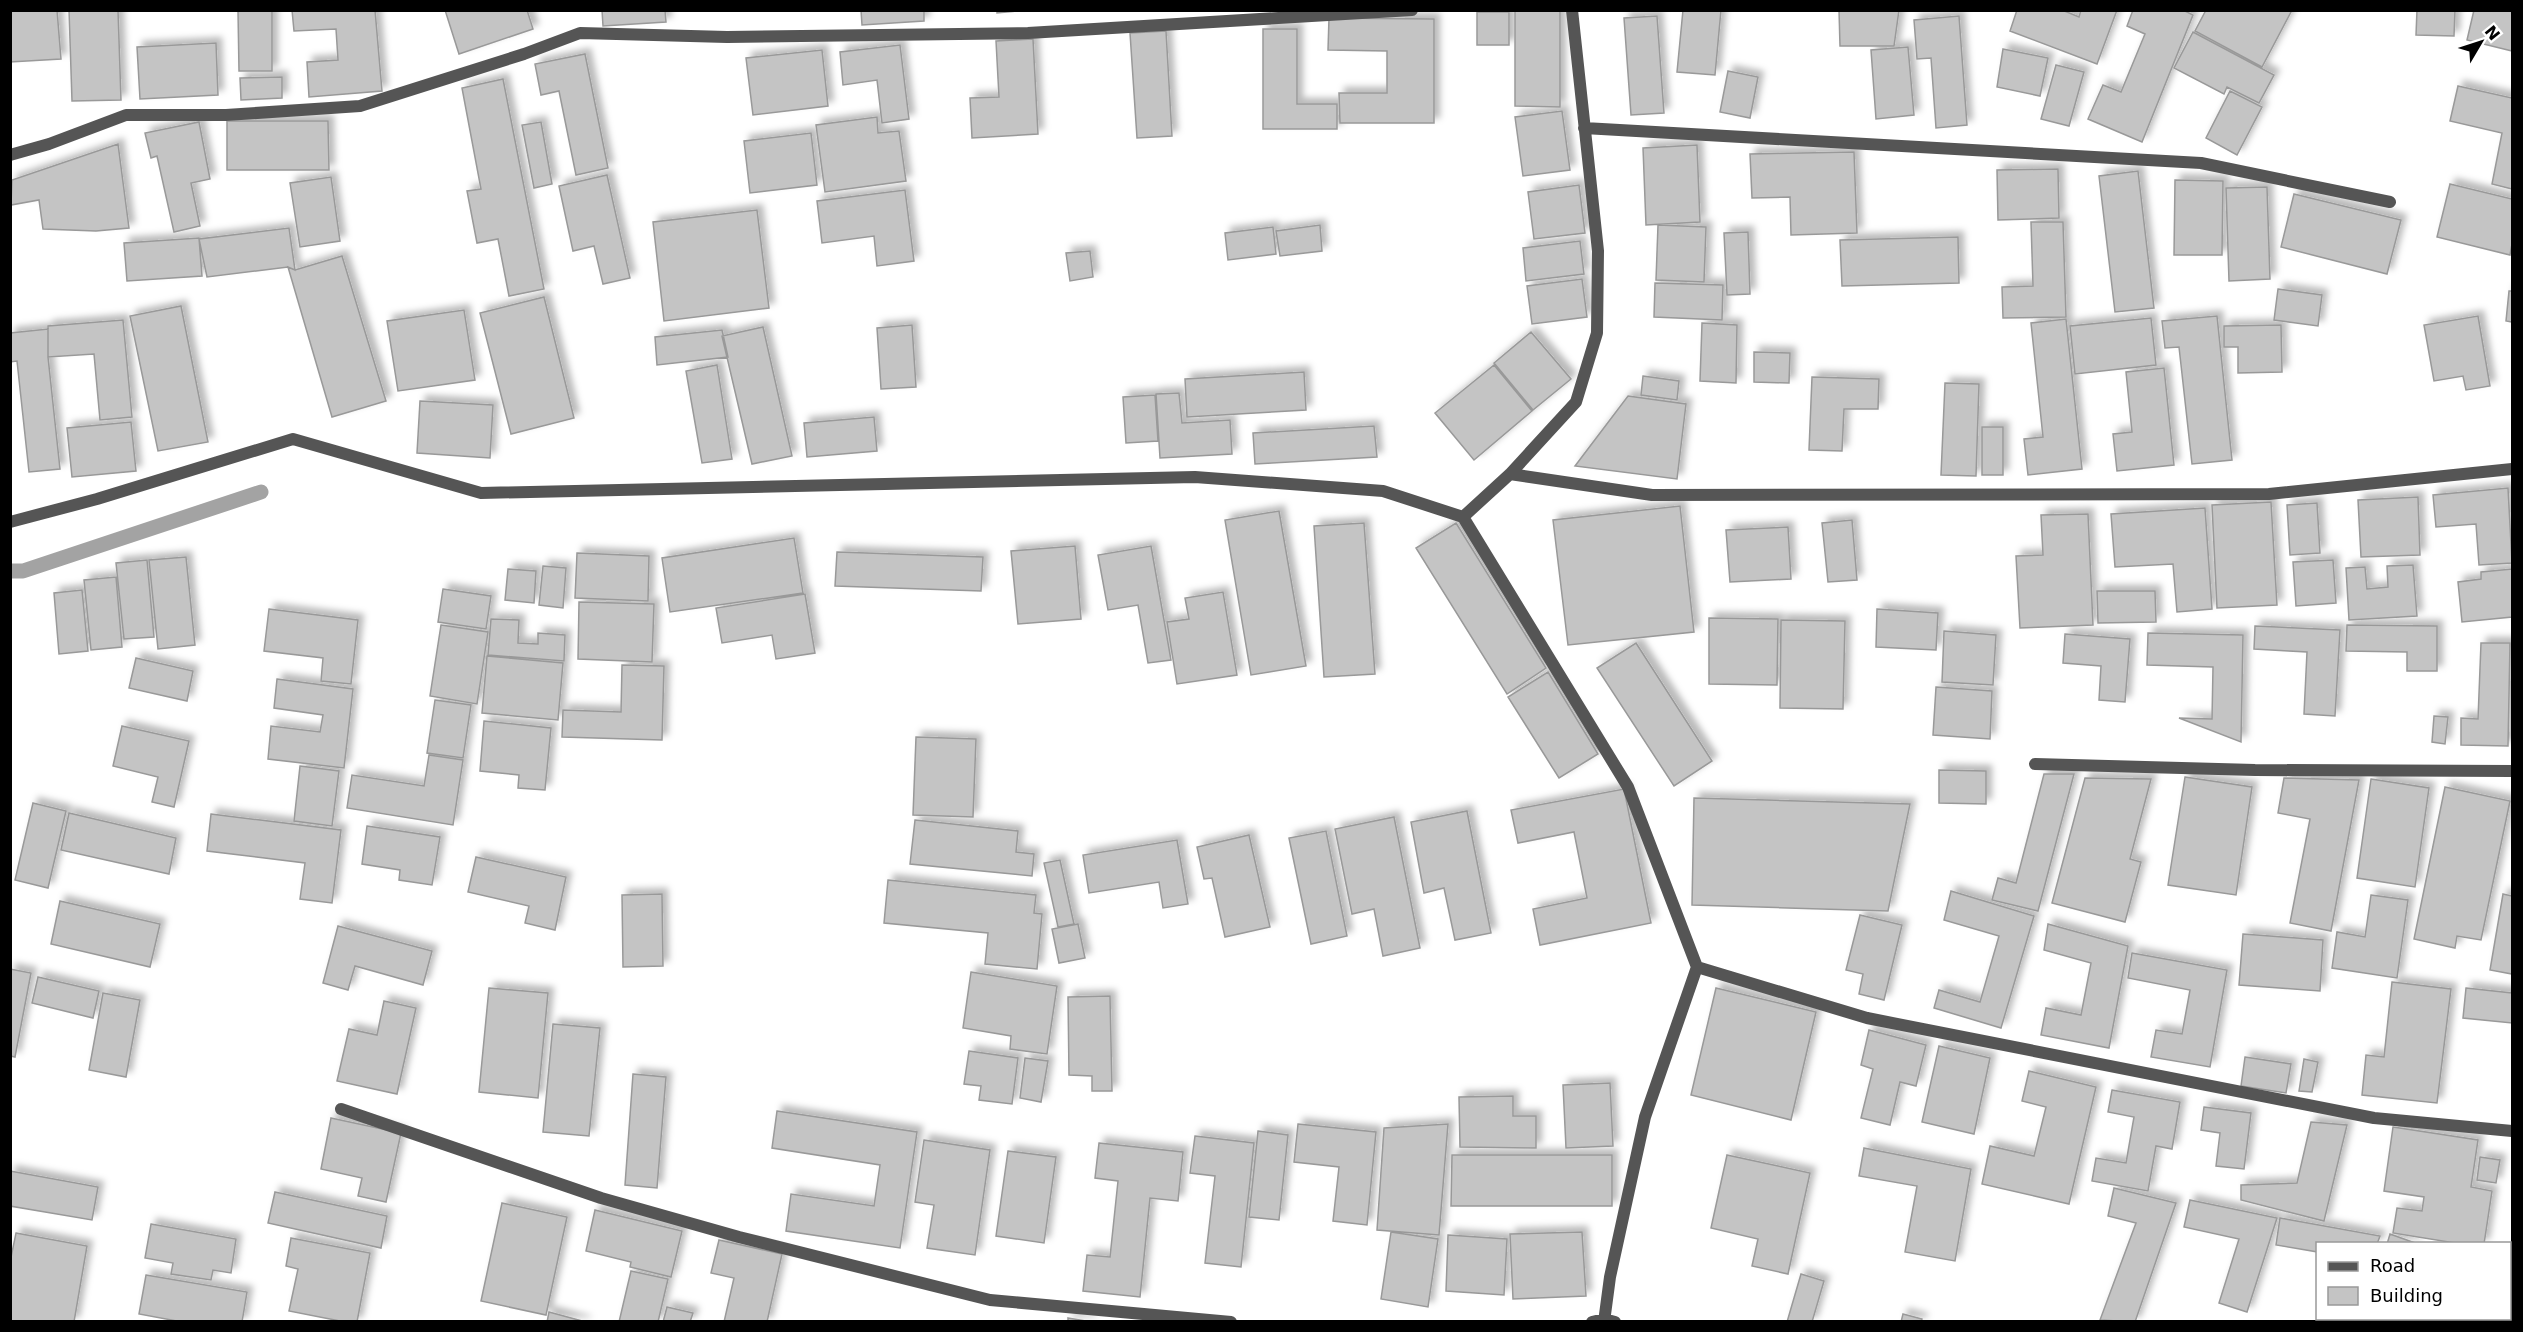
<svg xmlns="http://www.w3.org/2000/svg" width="2523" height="1332" font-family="'DejaVu Sans',sans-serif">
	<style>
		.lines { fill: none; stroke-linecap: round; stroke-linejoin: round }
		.stream { stroke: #a3a3a3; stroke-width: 15 }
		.building { fill: #c4c4c4; stroke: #999; stroke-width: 1.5; filter: url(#shadow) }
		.street { stroke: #555; stroke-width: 12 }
	</style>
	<defs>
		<filter id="shadow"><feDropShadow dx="5.5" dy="-5.5" stdDeviation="3" flood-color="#0004"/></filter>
	</defs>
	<rect width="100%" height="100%" fill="#fff"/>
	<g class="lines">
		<path class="stream" d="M10 571H23L261 492"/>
	</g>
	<path class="building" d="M10 10H57L61 59 10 62Z
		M69 10H118L121 100 72 101Z
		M272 10V71H239L238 11Z
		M292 10H375L382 91 309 97 307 62 338 60 336 29 294 31Z
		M445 10H527L533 29 459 54Z
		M602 10H665L666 22 603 26Z
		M861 10H924V21L862 25Z
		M997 10H1029L997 13Z
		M1515 10H1560V107L1515 106Z
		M1683 10H1721L1715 75 1677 72Z
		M1839 10H1899L1894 46H1840Z
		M2017 10H2062L2079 17 2081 10H2117L2097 64 2010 31Z
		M2133 10H2183L2193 15 2142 142 2088 119 2103 85 2121 92 2145 34 2127 26Z
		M2206 10H2292L2262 67 2195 31Z
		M2417 10H2455L2454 36 2416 35Z
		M2474 10H2512V51L2467 40Z
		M1477 12H1509V45H1477Z
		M1657 16 1664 113 1631 115 1624 18Z
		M1959 16 1967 125 1936 128 1931 58 1917 59 1914 20Z
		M1329 18 1434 19V123H1340L1339 93H1387V51L1328 50Z
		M1263 29H1297V104H1337V129H1263Z
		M1166 31 1172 136 1137 138 1130 33Z
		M2193 32 2274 75 2259 103 2227 87 2224 94 2174 68Z
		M1033 39 1038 134 972 138 970 98 999 97 996 41Z
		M216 43 218 95 140 99 137 47Z
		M900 45 909 119 882 123 877 80 843 85 840 52Z
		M1908 47 1914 115 1876 119 1871 50Z
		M2003 49 2048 58 2040 96 1997 87Z
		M822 50 828 106 753 115 746 58Z
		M585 54 608 168 576 175 559 91 541 95 535 64Z
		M2056 65 2084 72 2069 126 2041 119Z
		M1728 71 1758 77 1750 118 1720 112Z
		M282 77V98L241 100 240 78Z
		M503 79 544 289 509 296 498 239 477 243 467 191 481 189 462 88Z
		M2458 86 2512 98V189L2492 184 2502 133 2450 121Z
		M2230 91 2262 107 2237 155 2206 138Z
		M1562 111 1570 170 1523 176 1515 117Z
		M877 117 878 133 899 131 906 181 825 192 816 125Z
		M227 121H328L329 170H227Z
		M199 122 210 179 191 183 200 226 174 232 157 156 151 158 145 133Z
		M541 122 552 184 534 188 522 125Z
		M811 133 817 185 750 193 744 141Z
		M118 144 129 228 96 231 43 229 39 200 11 205 12 180Z
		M1697 145 1700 222 1646 225 1643 148Z
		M1854 152 1857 233 1791 235 1790 197 1752 198 1750 154Z
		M2058 169 2059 218 1998 220 1997 170Z
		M2138 171 2154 308 2115 312 2099 176Z
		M607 175 630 278 603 284 594 246 573 251 559 186Z
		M331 177 340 241 300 247 290 183Z
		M2175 180 2223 181 2222 255H2174Z
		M2450 184 2512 199V244L2510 255 2437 237Z
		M1579 185 1585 233 1534 239 1528 192Z
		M2267 187 2270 279 2229 281 2226 188Z
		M905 190 914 261 877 266 874 236 822 243 817 201Z
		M2294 194 2401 220 2387 274 2281 247Z
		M757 210 769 308 664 321 653 222Z
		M2031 222H2063L2066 317 2003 318 2002 287 2033 286Z
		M1320 225 1322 251 1280 256 1276 231Z
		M1658 225 1706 227 1704 282 1656 280Z
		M1273 227 1276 254 1228 260 1225 233Z
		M289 228 295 270 288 267 207 277 199 239Z
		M1748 232 1750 294 1727 295 1724 233Z
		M1958 237 1959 283 1842 286 1840 240Z
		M199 238 202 276 127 281 124 243Z
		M1580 241 1584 274 1526 281 1523 248Z
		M1090 251 1093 277 1070 281 1066 253Z
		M342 256 386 401 332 417 288 267 295 270Z
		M1582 279 1587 317 1532 324 1527 286Z
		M1655 283 1723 285 1722 320 1654 317Z
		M2278 289 2322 295 2318 326 2274 320Z
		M2509 291H2512V322L2506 321Z
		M544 297 574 418 511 434 480 313Z
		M181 306 208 442 158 451 130 316Z
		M464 310 475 380 398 391 387 321Z
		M2217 316 2232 460 2192 464 2179 347 2165 348 2162 321Z
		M2478 316 2490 386 2466 390 2463 376 2434 381 2424 325Z
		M2151 318 2156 365 2075 374 2070 326Z
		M2066 319 2082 469 2028 475 2024 439 2043 437 2031 323Z
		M123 320 132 417 100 420 94 354 48 357V326Z
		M1702 323 1737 325 1736 383 1700 381Z
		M912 325 916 387 881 389 877 328Z
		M2281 325 2282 372 2238 373V347H2224V326Z
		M763 327 792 456 752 464 722 336Z
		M48 329V357L60 469 29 472 17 361 10 362V333Z
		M722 330 728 357 657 365 655 337Z
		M1531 332 1571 379 1533 410 1494 363Z
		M1754 352 1790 353 1789 383 1754 382Z
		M717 365 732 459 702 463 686 371Z
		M1494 365 1532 411 1474 460 1435 413Z
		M2164 368 2174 465 2117 471 2113 434 2132 432 2126 372Z
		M1304 372 1306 410 1187 417 1185 379Z
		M1643 376 1679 381 1677 400 1641 395Z
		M1812 377 1879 379 1878 409H1844L1842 451 1809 450Z
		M1945 383 1979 384 1976 476 1941 475Z
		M1179 393 1182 423 1230 420 1232 454 1160 458 1156 394Z
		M1155 395 1158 441 1126 443 1123 397Z
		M1628 396 1686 404 1677 479 1575 466Z
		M420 401 493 405 490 458 417 453Z
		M874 417 877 451 807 457 804 423Z
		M131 422 136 471 72 477 67 428Z
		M1374 426 1377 457 1255 464 1253 433Z
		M1982 427H2003V475H1982Z
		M2508 488 2512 563 2479 565 2476 524 2436 527 2433 495Z
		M2418 497 2420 555 2361 557 2358 500Z
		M2271 502 2277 605 2217 608 2212 505Z
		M2317 503 2320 553 2290 555 2287 505Z
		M1680 506 1694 632 1568 645 1553 520Z
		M2205 508 2212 609 2177 612 2173 564 2115 567 2111 514Z
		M1279 511 1306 666 1251 675 1225 520Z
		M2088 514 2093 625 2020 628 2016 556 2043 555 2041 515Z
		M1852 520 1857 580 1828 582 1822 523Z
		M1364 523 1375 674 1324 677 1314 526Z
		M1456 523 1546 668 1507 694 1416 548Z
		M1788 527 1791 579 1730 582 1726 530Z
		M794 538 803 593 670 612 662 558Z
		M1075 546 1081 619 1018 624 1011 551Z
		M1151 546 1171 660 1148 663 1138 605 1108 610 1098 555Z
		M837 552 983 557 981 591 835 586Z
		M577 553 649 556 648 601 575 598Z
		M186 557 195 645 158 649 149 560Z
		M147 560 154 637 124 639 116 563Z
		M2333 560 2336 603 2296 606 2293 562Z
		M2413 565 2417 616 2349 620 2346 568 2365 567 2367 589 2388 587 2387 566Z
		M543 566 566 568 563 608 539 605Z
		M508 569 536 571 534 603 505 600Z
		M2512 569V617L2462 622 2458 582 2481 579V572Z
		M116 577 122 647 91 650 84 580Z
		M443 589 491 596 486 629 438 622Z
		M82 590 88 651 59 654 54 593Z
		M2097 591H2155L2156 622 2098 623Z
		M1223 592 1237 675 1177 684 1167 622 1189 619 1185 598Z
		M805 594 815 653 776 659 772 635 722 643 716 608Z
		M579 602 654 604 652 662 578 659Z
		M269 609 358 620 351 684 321 681 323 658 264 651Z
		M1877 609 1938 613 1936 650 1876 647Z
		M1709 618 1778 619 1777 685 1709 684Z
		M491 619 519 620 518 643 538 644V633L565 635 564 661 488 655Z
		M1781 620 1845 621 1843 709 1780 708Z
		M441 625 488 632 477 704 430 696Z
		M2347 625 2437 626V671H2407V652L2346 651Z
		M2255 626 2340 630 2335 716 2304 714 2307 652 2254 649Z
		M1944 631 1996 635 1993 685 1942 682Z
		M2148 633 2243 635 2241 742 2179 718 2212 719 2213 667 2147 665Z
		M2065 634 2130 639 2125 702 2099 700 2101 666 2063 663Z
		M1636 643 1712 761 1674 786 1597 668Z
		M2481 643H2510L2508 746 2461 745V718L2478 719Z
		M487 656 563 663 558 720 482 713Z
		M136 658 193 671 187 701 129 688Z
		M622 665 664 666 662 740 562 737 563 710 621 712Z
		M1548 672 1598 754 1559 778 1508 697Z
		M277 679 353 689 344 768 268 759 271 726 320 732 323 715 274 708Z
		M1936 687 1992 691 1990 739 1933 735Z
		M435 700 471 705 463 758 427 753Z
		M2434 716 2448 717 2445 744 2432 742Z
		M484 721 551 728 545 790 518 788 519 775 480 771Z
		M122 726 189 741 174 807 152 802 158 777 113 766Z
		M916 737 976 739 973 817 913 815Z
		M429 755 463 760 453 825 347 808 352 775 424 786Z
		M300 766 339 771 332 826 294 821Z
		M1939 770 1986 771V804L1939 803Z
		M2044 774H2074L2038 911 1992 900 1998 878 2016 883Z
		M2185 777 2252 787 2236 895 2168 885Z
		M2085 778 2151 779 2130 859 2141 862 2125 922 2052 903Z
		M2284 778 2359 780 2331 931 2290 923 2310 819 2278 813Z
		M2371 779 2429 788 2415 887 2357 878Z
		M2445 787 2510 801 2481 940 2457 936 2455 948 2414 939Z
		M1624 789 1651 923 1540 945 1533 909 1587 898 1574 832 1518 843 1511 810Z
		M1694 798 1910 804 1888 911 1692 905Z
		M33 803 66 811 48 888 15 880Z
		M1467 811 1491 933 1455 940 1444 888 1424 893 1411 822Z
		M69 813 176 838 169 874 61 850Z
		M211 814 341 830 332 903 300 899 305 863 207 851Z
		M1394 817 1420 948 1383 956 1374 909 1352 914 1335 829Z
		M915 820 1018 831 1016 852 1034 854 1032 876 910 864Z
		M367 826 440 837 432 885 399 880 400 870 362 864Z
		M1326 831 1347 936 1311 944 1289 838Z
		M1249 835 1270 927 1225 937 1212 878 1204 879 1197 847Z
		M1177 840 1188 904 1163 908 1159 882 1089 893 1083 855Z
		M476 857 566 877 555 930 525 923 529 906 468 892Z
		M1060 860 1074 924 1058 927 1044 863Z
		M888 880 1036 895 1034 913 1042 914 1037 969 985 964 988 933 884 923Z
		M1951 891 2034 916 2001 1028 1934 1008 1939 990 1980 1002 1999 936 1944 920Z
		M662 894 663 966 623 967 622 895Z
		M2503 894 2512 896V974L2490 970Z
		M2371 895 2408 900 2397 978 2332 968 2337 932 2365 937Z
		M60 901 160 924 150 967 51 944Z
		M1860 915 1902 925 1884 1000 1859 994 1863 974 1846 970Z
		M1078 924 1085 958 1059 963 1052 929Z
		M2048 924 2128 946 2109 1048 2041 1035 2046 1008 2081 1015 2091 963 2044 950Z
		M338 926 432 951 423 985 355 966 348 990 323 983Z
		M2243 934 2323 940 2320 991 2239 985Z
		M2132 953 2227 970 2210 1067 2151 1057 2156 1030 2182 1034 2190 990 2128 978Z
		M10 969 31 973 15 1057 10 1056Z
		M971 972 1057 986 1047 1054 1010 1049 1011 1036 963 1028Z
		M38 977 99 991 93 1018 32 1003Z
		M2392 982 2451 989 2437 1103 2362 1095 2366 1055 2384 1057Z
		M489 988 548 993 538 1098 479 1092Z
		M1716 988 1816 1012 1791 1120 1691 1095Z
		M2466 988 2512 993V1023L2463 1018Z
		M103 993 140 1000 126 1077 89 1070Z
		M1110 996 1112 1091H1092V1076L1069 1075 1068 997Z
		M384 1001 416 1008 397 1094 337 1081 349 1029 377 1035Z
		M553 1024 600 1028 589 1136 543 1132Z
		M1869 1030 1926 1045 1916 1086 1900 1082 1890 1125 1861 1118 1873 1069 1861 1065Z
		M1939 1046 1990 1058 1974 1134 1922 1122Z
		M969 1051 1018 1058 1012 1104 979 1100 981 1086 964 1084Z
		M2245 1057 2291 1064 2286 1093 2241 1086Z
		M1025 1058 1048 1061 1041 1102 1020 1098Z
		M2304 1059 2318 1062 2312 1092 2299 1091Z
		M2029 1071 2096 1087 2069 1204 1982 1184 1990 1146 2034 1156 2046 1107 2022 1101Z
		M633 1074 666 1077 657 1188 625 1185Z
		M1610 1083 1613 1146 1566 1148 1563 1085Z
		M2112 1090 2180 1102 2172 1149 2156 1146 2148 1191 2092 1181 2096 1158 2126 1163 2134 1117 2108 1112Z
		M1513 1096V1116H1536V1148L1460 1147 1459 1097Z
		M2204 1107 2251 1113 2244 1169 2216 1166 2220 1133 2201 1130Z
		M777 1111 917 1132 900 1248 786 1231 791 1194 874 1206 880 1165 772 1148Z
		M331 1118 401 1133 386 1202 358 1196 362 1178 321 1169Z
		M2311 1122 2347 1125 2324 1221 2241 1200V1185L2297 1183Z
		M1298 1124 1376 1132 1367 1225 1333 1221 1339 1167 1294 1162Z
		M1448 1124 1439 1235 1377 1230 1384 1128Z
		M2393 1127 2478 1140 2471 1187 2492 1191 2484 1244H2461L2393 1233 2397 1208 2422 1211 2424 1197 2384 1191Z
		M1258 1131 1288 1135 1279 1220 1249 1217Z
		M1195 1136 1254 1143 1241 1267 1205 1263 1215 1176 1190 1173Z
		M924 1140 990 1150 975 1255 927 1248 934 1205 915 1202Z
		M1099 1143 1183 1152 1178 1201 1150 1198 1140 1297 1083 1291 1087 1255 1110 1257 1118 1181 1095 1178Z
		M1864 1148 1971 1169 1955 1261 1905 1252 1917 1186 1859 1176Z
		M1008 1151 1056 1157 1044 1243 996 1236Z
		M1452 1155H1612V1206H1451Z
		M1727 1155 1810 1173 1788 1274 1752 1266 1758 1239 1711 1228Z
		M2480 1157 2500 1160 2496 1183 2477 1180Z
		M10 1171 98 1187 92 1220 10 1206Z
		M2114 1188 2176 1203 2135 1322 2100 1320 2136 1223 2108 1216Z
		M275 1192 387 1216 381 1248 268 1223Z
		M2190 1200 2277 1218 2247 1312 2219 1303 2239 1239 2184 1227Z
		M502 1203 567 1217 546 1315 481 1301Z
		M595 1210 682 1231 671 1277 630 1267 631 1262 586 1251Z
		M2280 1218 2380 1236 2377 1244H2318V1252L2276 1245Z
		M151 1224 236 1239 231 1273 213 1270 211 1280 171 1274 173 1263 145 1258Z
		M1391 1232 1438 1239 1428 1307 1381 1299Z
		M1582 1232 1586 1296 1513 1299 1510 1234Z
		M16 1233 87 1246 74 1322H10V1262Z
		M2390 1234 2418 1244H2387Z
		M1448 1235 1507 1239 1504 1295 1446 1291Z
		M291 1238 370 1253 357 1322H345L289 1311 298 1269 286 1266Z
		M719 1240 782 1254 767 1322H724L734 1278 711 1273Z
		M2510 1254H2512V1270L2510 1278Z
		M631 1271 668 1279 658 1322H619Z
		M1801 1274 1824 1281 1812 1322H1787Z
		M146 1275 247 1292 242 1322H182L139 1314Z
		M667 1307 693 1313 690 1322H663Z
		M549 1312 586 1322H547Z
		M1903 1314 1922 1319 1921 1322H1901Z
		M1068 1318 1092 1322H1068Z
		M2318 1318H2350L2349 1322H2318Z
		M2375 1318H2444L2443 1322H2384Z
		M2455 1318H2495L2494 1322H2454Z"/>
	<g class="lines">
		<path class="street" d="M1584 128 2201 163 2390 202
			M10 155 49 144 126 115H226L360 106 524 54 580 33 727 37 1028 33 1412 10
			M1510 474 1652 495 2269 494 2512 469
			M1463 517 1510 474 1576 402 1597 333 1598 251 1572 10
			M10 522 97 499 293 439 481 493 1195 477 1383 491 1463 517 1628 787 1697 967 1645 1117 1610 1277 1604 1322
			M2035 764 2255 770 2512 771
			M1697 967 1867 1018 2374 1118 2512 1131
			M341 1109 601 1198 739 1237 990 1300 1231 1322
			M1592 1322 1604 1319 1615 1322"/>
	</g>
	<rect width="2523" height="1332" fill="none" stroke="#000000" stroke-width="24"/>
	<rect x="2316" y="1242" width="195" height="78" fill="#ffffff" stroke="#999999" stroke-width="1.5"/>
	<rect x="2328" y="1262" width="30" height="9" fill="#555555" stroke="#999999" stroke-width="1.5"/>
	<text x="2370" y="1272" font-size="18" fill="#000000">Road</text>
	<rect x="2328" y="1287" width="30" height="18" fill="#c4c4c4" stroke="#999999" stroke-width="1.5"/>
	<text x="2370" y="1302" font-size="18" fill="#000000">Building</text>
	<g transform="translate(2481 42) rotate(51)" stroke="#ffffff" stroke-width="4.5" paint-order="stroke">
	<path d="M0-4.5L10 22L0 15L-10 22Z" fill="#000000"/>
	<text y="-9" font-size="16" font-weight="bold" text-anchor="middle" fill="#000000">N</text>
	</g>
</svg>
